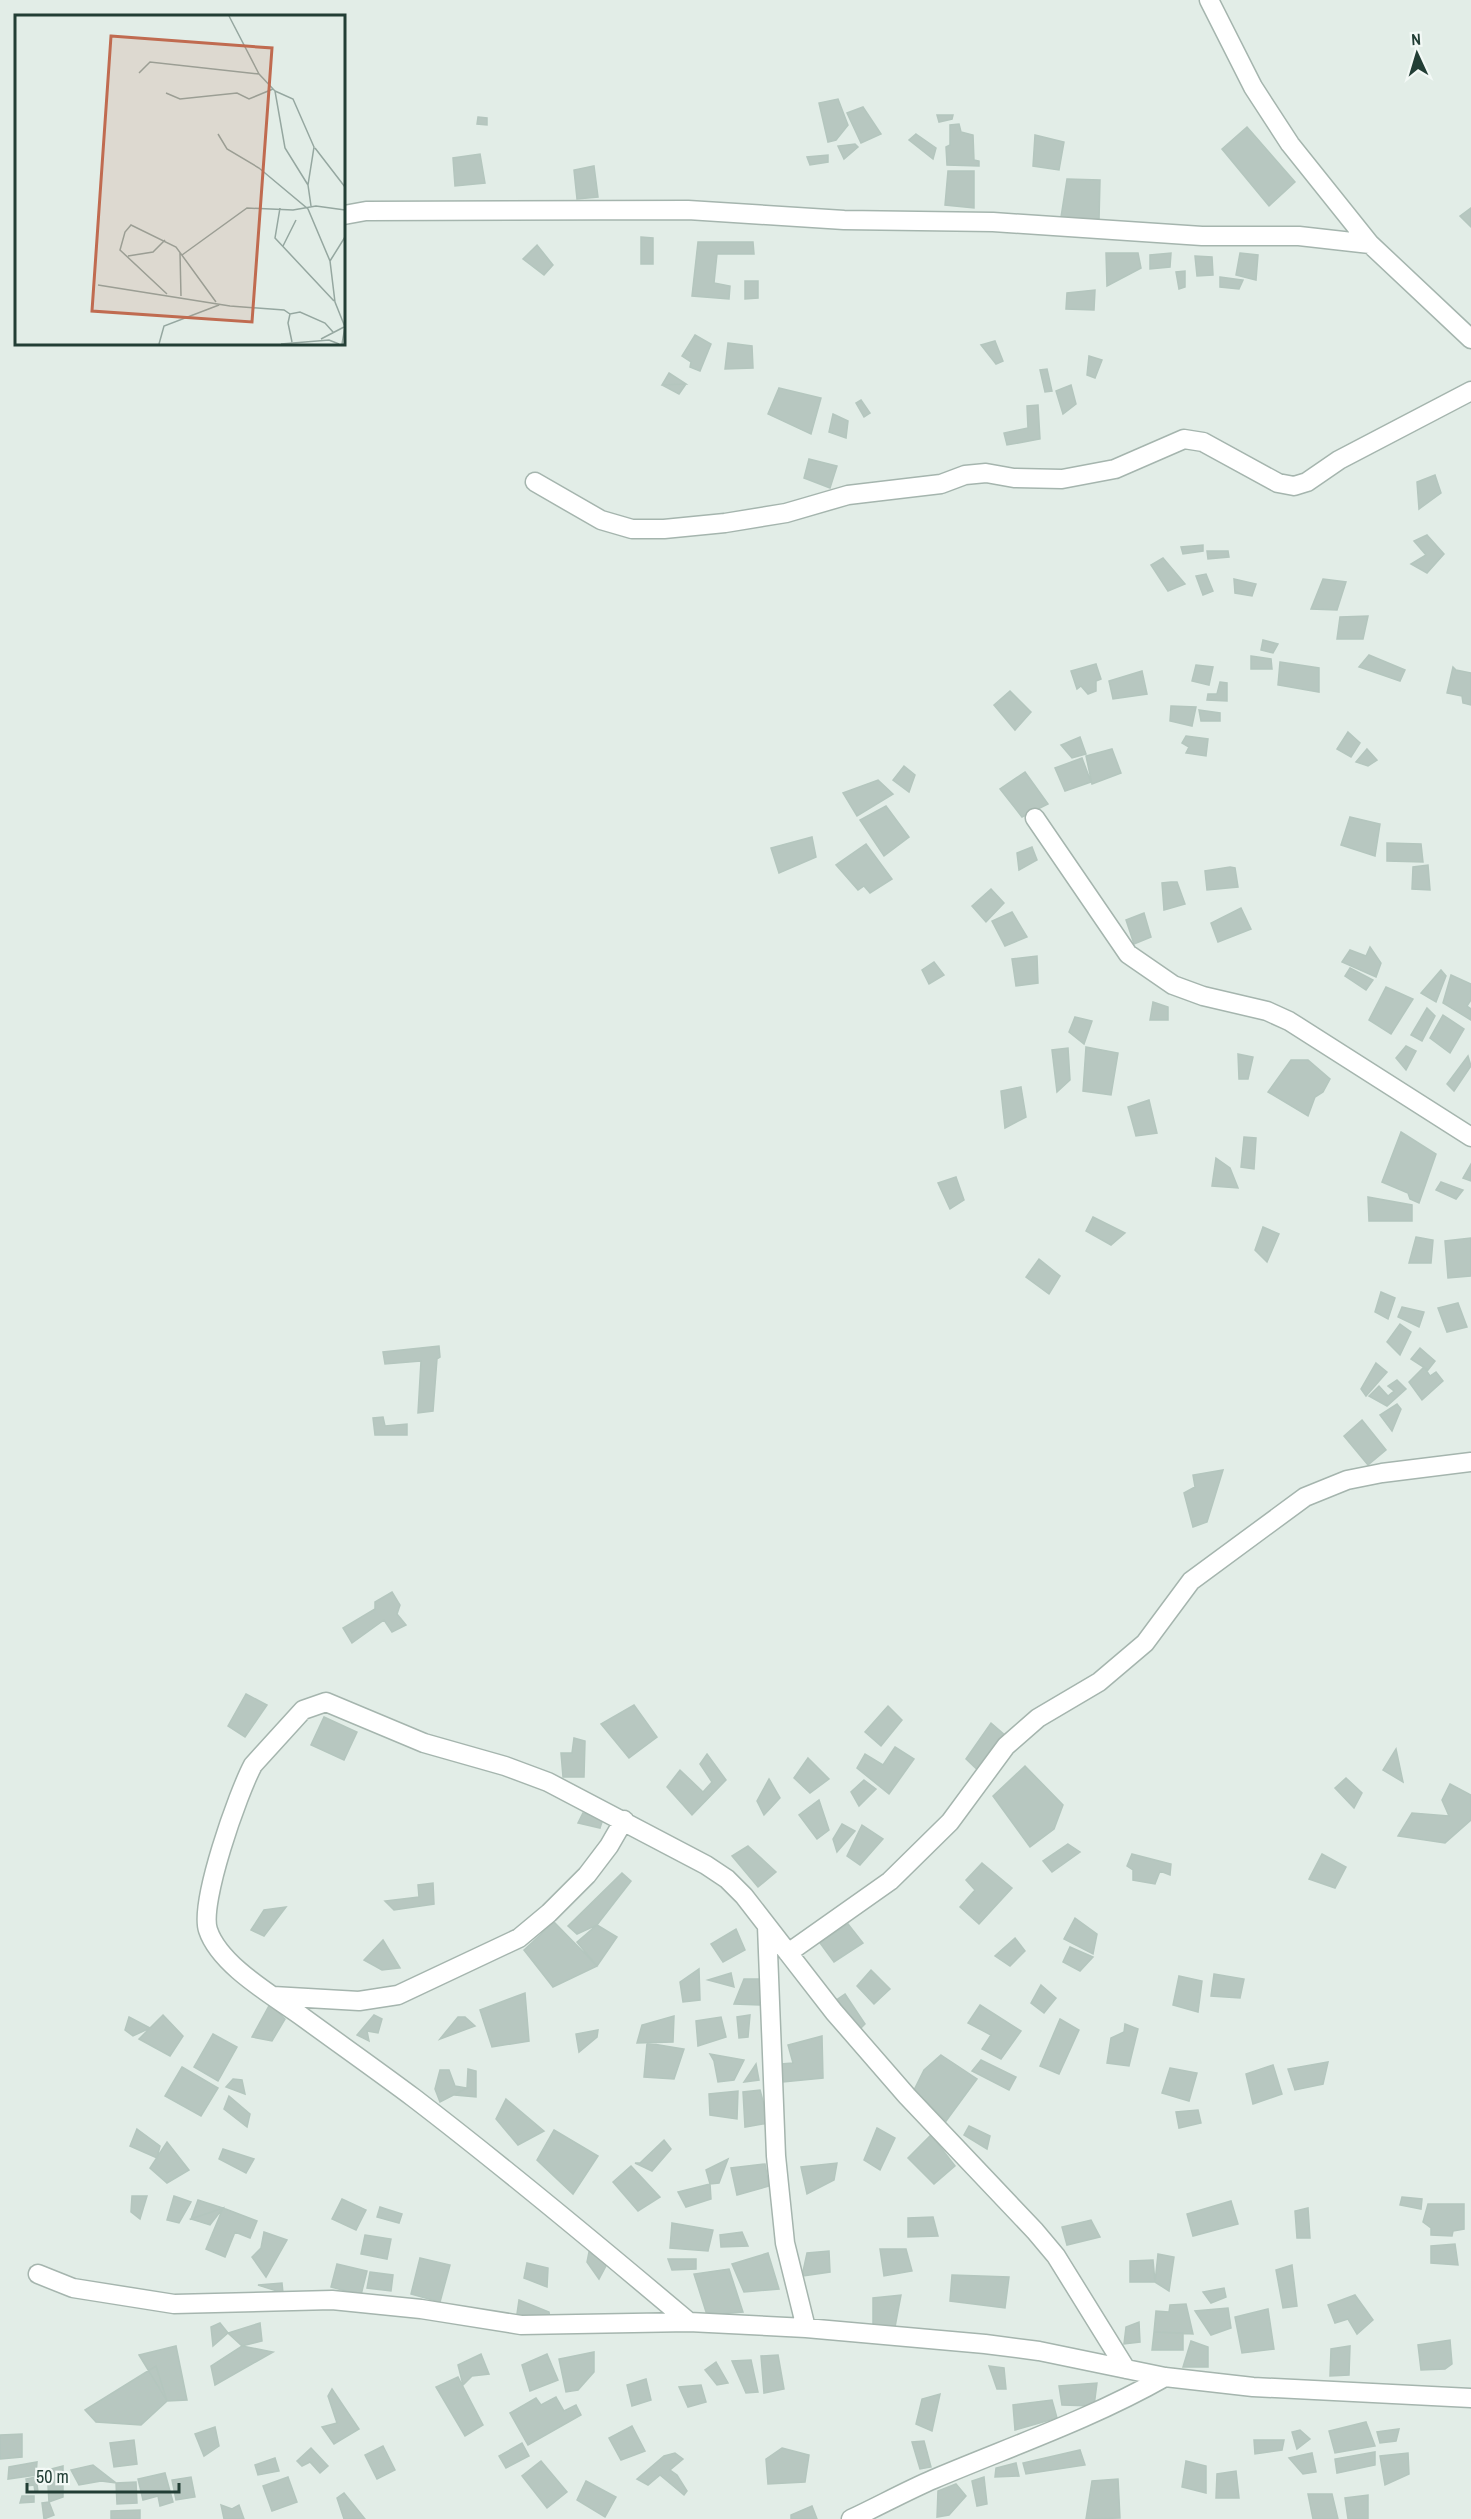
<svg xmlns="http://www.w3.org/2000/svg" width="1471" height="2519" font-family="'Archivo Narrow',sans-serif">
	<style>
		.building { fill: #b7c7c0; stroke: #b4c6be; stroke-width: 1.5 }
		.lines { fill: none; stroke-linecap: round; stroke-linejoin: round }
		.minor-casing { stroke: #a5b5ae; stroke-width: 21 }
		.minor { stroke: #fff; stroke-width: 18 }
		.inset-road { fill: none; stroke: #95a7a0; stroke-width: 1.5 }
		.view { fill: #c06b50; fill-opacity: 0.15; stroke: #c06b50; stroke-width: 3 }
		.inset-edge { fill: none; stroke: #223e35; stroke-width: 3 }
	</style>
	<rect width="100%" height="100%" fill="#e2ede7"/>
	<path class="building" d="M838 99 848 125 836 140 828 142 819 103Z
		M863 107 881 134 861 143 847 113Z
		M937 115H953L952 119 939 122Z
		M478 117 487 118V125L477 124Z
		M959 124 961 132 973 135 974 160 979 161V166L947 165 946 147 950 145V125Z
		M1247 127 1295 182 1269 206 1222 149Z
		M916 134 936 148 933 159 909 140Z
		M1035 135 1064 142 1059 170 1033 166Z
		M855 144 858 147 844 159 838 146Z
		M480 154 485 183 455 186 453 158Z
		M828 155V162L810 165 807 157Z
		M594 166 598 197 577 199 574 170Z
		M948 171H974V208L945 205Z
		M1067 179 1100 180 1099 221 1061 217Z
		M1471 208V227L1460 216Z
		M641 237 653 238V264H641Z
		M698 242H753L754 254H717L714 283 730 286 729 299 692 296Z
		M537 245 553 265 544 275 523 259Z
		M1106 253H1138L1141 268 1107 286Z
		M1171 253 1170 267 1150 269V255Z
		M1240 253 1258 255 1256 280 1236 275Z
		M1195 256 1212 257 1213 275 1197 276Z
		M1185 271V287L1179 289 1176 272Z
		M1220 277 1243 280 1239 289 1220 287Z
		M745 281H758V298L745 299Z
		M1095 290 1094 310 1066 309 1067 293Z
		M695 335 711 344 700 371 690 367 691 362 682 356Z
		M995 341 1003 361 996 364 981 345Z
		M728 343 752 346 753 368 725 369Z
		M1089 356 1102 360 1095 378 1087 375Z
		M1047 369 1052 391 1045 392 1040 370Z
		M669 373 686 384 662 385Z
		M669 373 686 384 679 394 662 385Z
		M1071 385 1076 404 1063 414 1056 391Z
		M779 388 821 398 811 434 768 414Z
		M861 400 870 413 864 417 856 403Z
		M1038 405 1040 439 1007 445 1004 433 1028 428 1027 406Z
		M833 414 848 421 846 438 829 432Z
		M809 459 837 466 830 488 804 478Z
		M1435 475 1441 493 1419 509 1417 482Z
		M1427 535 1444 554 1427 573 1411 564 1426 555 1414 541Z
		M1203 545V551L1183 554 1181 547Z
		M1207 551H1228L1229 557 1208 559Z
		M1163 558 1185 584 1168 591 1151 565Z
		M1206 574 1213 591 1203 595 1196 576Z
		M1234 579 1256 584 1252 596 1235 593Z
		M1323 579 1346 582 1337 610 1311 609Z
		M1368 616 1363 639H1337L1340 617Z
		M1263 640 1278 644 1273 653 1261 650Z
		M1369 655 1405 670 1400 681 1359 667Z
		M1251 656 1271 659 1272 669H1251Z
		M1280 662 1319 668V692L1278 685Z
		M1096 664 1101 679 1096 681V691L1088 694 1081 686 1077 689 1071 671Z
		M1196 665 1213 667 1209 685 1192 681Z
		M1453 667 1456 670 1471 673V705L1463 703 1462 696 1447 693Z
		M1142 671 1147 694 1113 699 1109 681Z
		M1220 682 1227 683V701L1207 700 1208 694H1217Z
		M1010 691 1031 712 1015 730 994 705Z
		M1171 706 1196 707 1192 726 1170 721Z
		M1199 710 1220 713V721H1201Z
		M1348 732 1360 743 1351 757 1337 749Z
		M1186 736 1208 739 1206 756 1186 753 1189 747 1182 743Z
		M1080 737 1086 754 1072 758 1061 745Z
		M1112 749 1121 773 1092 784 1086 756Z
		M1367 749 1377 760 1368 766 1356 762Z
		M1082 758 1091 782 1065 791 1055 768Z
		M904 766 915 775 909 792 893 780Z
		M1025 772 1048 804 1022 817 1000 789Z
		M878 780 893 794 857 816 843 793Z
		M886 806 909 837 884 856 860 820Z
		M1350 817 1380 824 1375 856 1341 845Z
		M812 837 816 857 779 873 771 848Z
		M1387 843 1421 844 1423 862 1387 861Z
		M866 844 892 879 870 893 864 886 858 890 836 865Z
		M1032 847 1037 860 1019 870 1017 853Z
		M1428 865 1430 890 1412 889 1413 867Z
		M1230 867 1235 868 1238 887 1207 890 1205 871Z
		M1171 882H1177L1185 904 1164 910 1162 883Z
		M991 889 1004 903 986 922 972 906Z
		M1241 908 1251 929 1218 942 1211 923Z
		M1012 912 1027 937 1005 946 992 921Z
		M1144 913 1151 937 1134 944 1126 920Z
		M1370 947 1381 963 1376 977 1342 962 1350 950 1366 956Z
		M1037 956 1038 983 1016 986 1012 959Z
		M934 962 944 975 929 984 922 970Z
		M1350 968 1373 980 1366 990 1345 976Z
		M1441 970 1446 976 1436 1002 1421 993Z
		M1451 975 1471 984V1000L1467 1006 1471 1009V1020L1443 1003Z
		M1386 987 1413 999 1391 1034 1369 1020Z
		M1153 1002 1168 1007V1020H1150Z
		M1427 1008 1435 1016 1422 1041 1411 1035Z
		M1443 1015 1464 1029 1450 1053 1430 1038Z
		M1075 1017 1092 1021 1084 1044 1069 1032Z
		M1406 1046 1416 1051 1406 1070 1396 1058Z
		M1086 1047 1118 1053 1111 1095 1083 1091Z
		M1068 1048 1070 1080 1057 1092 1052 1050Z
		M1238 1054 1253 1057 1248 1079H1239Z
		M1468 1056 1471 1066 1454 1091 1447 1084Z
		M1291 1060H1308L1330 1079 1323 1092 1315 1097 1308 1116 1268 1092Z
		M1021 1087 1026 1117 1005 1128 1001 1091Z
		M1149 1100 1157 1133 1136 1136 1128 1107Z
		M1401 1132 1436 1154 1419 1203 1410 1199 1408 1193 1382 1182Z
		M1244 1137 1256 1138 1254 1169 1241 1167Z
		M1216 1158 1230 1168 1238 1188 1212 1186Z
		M1471 1164V1181L1463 1178Z
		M956 1177 964 1200 950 1209 938 1183Z
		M1441 1182 1463 1190 1456 1199 1436 1190Z
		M1368 1197 1412 1205V1221H1369Z
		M1093 1217 1125 1233 1111 1245 1086 1231Z
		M1263 1227 1279 1234 1267 1262 1255 1250Z
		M1416 1237 1433 1240 1431 1263H1409Z
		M1471 1238V1276L1448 1278 1445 1241Z
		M1039 1259 1060 1276 1049 1294 1026 1277Z
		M1381 1292 1395 1298 1388 1319 1375 1312Z
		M1458 1303 1467 1327 1447 1332 1438 1308Z
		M1402 1307 1424 1312 1419 1327 1398 1317Z
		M1400 1324 1411 1332 1400 1355 1387 1342Z
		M439 1346 440 1357 437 1359 433 1411 418 1413 421 1361 385 1364 383 1352Z
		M1420 1348 1435 1361 1428 1370 1411 1359Z
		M1376 1363 1387 1372 1366 1396 1361 1389Z
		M1424 1367 1430 1376 1436 1372 1443 1381 1422 1400 1409 1382Z
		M1397 1380 1406 1389 1387 1406 1369 1396 1379 1386 1388 1396 1394 1391 1388 1386Z
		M1397 1404 1401 1409 1392 1431 1380 1415Z
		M383 1417 385 1426 407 1424V1435H375L373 1418Z
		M1362 1420 1386 1450 1368 1465 1344 1436Z
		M1223 1470 1207 1522 1193 1527 1184 1493 1195 1487 1193 1475Z
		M392 1592 400 1605 397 1614 406 1625 392 1632 384 1620 352 1643 343 1628 375 1609V1602Z
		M246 1694 267 1705 245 1737 228 1726Z
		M634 1705 657 1737 629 1758 601 1724Z
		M888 1706 902 1720 881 1746 865 1732Z
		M324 1717 357 1732 344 1760 311 1745Z
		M991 1723 1007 1737 984 1776 966 1759Z
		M574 1738 585 1741 584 1777H563L561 1753H572Z
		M895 1747 914 1759 889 1794 857 1768 865 1754 883 1765Z
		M1396 1749 1403 1782 1383 1770Z
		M707 1754 726 1780 692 1815 667 1787 680 1770 703 1792 712 1782 700 1764Z
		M808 1758 829 1779 810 1793 794 1778Z
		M1025 1766 1063 1805 1054 1829 1030 1847 993 1796Z
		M1346 1778 1362 1793 1354 1808 1335 1788Z
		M769 1779 780 1798 764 1815 757 1801Z
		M864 1780 876 1789 859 1806 851 1792Z
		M1450 1784 1471 1795V1820L1445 1843 1398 1836 1412 1813 1449 1816 1442 1800Z
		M819 1800 829 1830 817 1839 799 1815Z
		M583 1813 603 1819 600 1828 578 1823Z
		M842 1824 855 1831 837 1852 833 1839Z
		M862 1825 883 1839 860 1865 847 1856Z
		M1068 1844 1080 1852 1052 1872 1043 1861Z
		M748 1846 776 1872 758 1887 732 1856Z
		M1132 1854 1171 1864 1170 1875 1160 1871 1155 1884 1133 1880V1870L1127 1866Z
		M1322 1854 1346 1867 1335 1888 1309 1879Z
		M982 1863 1012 1888 979 1924 960 1907 975 1890 966 1880Z
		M622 1873 631 1881 597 1925 577 1934 568 1926Z
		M433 1883 434 1904 394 1910 385 1901 419 1897 418 1885Z
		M286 1907 264 1936 251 1930 264 1910Z
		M1075 1918 1097 1934 1093 1954 1064 1939Z
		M554 1922 597 1966 553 1987 524 1950Z
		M848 1924 863 1943 834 1962 820 1943Z
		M597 1925 617 1937 597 1966 577 1942Z
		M736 1929 745 1950 723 1962 711 1944Z
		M1015 1938 1025 1951 1010 1966 995 1956Z
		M383 1940 400 1968 382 1970 364 1960Z
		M1070 1947 1093 1957 1080 1971 1063 1962Z
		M699 1969 700 2000 683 2002 680 1982Z
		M871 1970 890 1989 874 2004 857 1986Z
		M731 1973 734 1987 708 1980Z
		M1214 1974 1244 1979 1240 1998 1211 1996Z
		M1179 1976 1202 1981 1198 2012 1173 2005Z
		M744 1979H765L760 2005 734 2004Z
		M1041 1985 1056 1998 1044 2013 1031 2003Z
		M525 1993 529 2041 492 2047 480 2010Z
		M845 1994 865 2024 854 2035 832 2003Z
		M270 2004 285 2019 272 2041 252 2037Z
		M980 2005 1021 2031 1001 2059 982 2049 991 2035 968 2023Z
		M163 2015 183 2036 170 2056 139 2039Z
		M374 2015 382 2019 378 2033 367 2031 369 2041 357 2035Z
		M750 2015 748 2037 739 2038 737 2017Z
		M674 2016 673 2042 637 2043 642 2025Z
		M129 2017 150 2028 133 2036 125 2030Z
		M458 2017H465L475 2026 440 2039Z
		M721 2017 726 2037 698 2046 696 2021Z
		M1060 2019 1079 2030 1059 2074 1040 2066Z
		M1125 2024 1138 2029 1129 2066 1107 2063 1111 2038 1124 2032Z
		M598 2030 597 2037 579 2052 576 2034Z
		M213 2034 237 2047 218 2081 194 2067Z
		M822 2036 823 2078 783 2082 781 2064 793 2063 788 2045Z
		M647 2043 684 2049 674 2079 644 2077Z
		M710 2054 744 2060 734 2080 718 2082 714 2061Z
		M941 2055 977 2079 946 2121 914 2090 924 2070Z
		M981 2060 1016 2077 1009 2090 972 2071Z
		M1328 2062 1323 2084 1295 2090 1288 2069Z
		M756 2064 759 2080 744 2082Z
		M1273 2065 1282 2094 1253 2104 1246 2074Z
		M182 2067 218 2088 201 2116 165 2096Z
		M1170 2068 1197 2073 1189 2101 1162 2093Z
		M468 2069 476 2071V2097L454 2095 467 2088Z
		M440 2070H449L455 2086 467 2088 440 2102 435 2089Z
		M233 2079 242 2080 245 2094 226 2087Z
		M760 2090 769 2123 745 2127 743 2092Z
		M738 2091 737 2119 710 2115 709 2094Z
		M229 2096 250 2114 247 2127 224 2109Z
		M506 2099 544 2131 518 2145 496 2119Z
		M1198 2110 1201 2123 1179 2128 1176 2112Z
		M969 2126 990 2136 987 2149 964 2135Z
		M877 2128 895 2138 880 2170 864 2160Z
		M137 2129 160 2146 157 2158 130 2146Z
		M554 2130 598 2156 573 2194 537 2160Z
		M931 2135 955 2166 934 2184 908 2158Z
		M664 2140 671 2149 652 2171 635 2163H640Z
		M167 2142 189 2170 167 2183 150 2168Z
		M223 2149 254 2159 246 2173 219 2159Z
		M728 2159 719 2183 710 2184 706 2170Z
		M837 2163 834 2180 807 2194 801 2167Z
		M765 2164 769 2186 737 2195 731 2168Z
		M631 2166 660 2197 638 2211 613 2182Z
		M710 2184 711 2199 686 2207 678 2192Z
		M132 2196H147L140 2219 131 2212Z
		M174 2196 191 2202 179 2223 167 2220Z
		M1402 2197 1422 2199 1421 2209 1400 2205Z
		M342 2199 366 2210 356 2230 332 2219Z
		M198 2200 223 2208 191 2219Z
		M1231 2201 1238 2224 1193 2236 1187 2214Z
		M1428 2204H1464V2229L1453 2231 1452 2236 1431 2235V2228L1423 2222Z
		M380 2207 402 2214 399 2223 377 2217Z
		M223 2208 257 2221 250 2238 235 2232 225 2257 206 2249Z
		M223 2208 210 2225 191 2219Z
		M1308 2208 1310 2238H1297L1295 2211Z
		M933 2217 938 2236 908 2237V2218Z
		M1091 2220 1100 2237 1067 2245 1062 2227Z
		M672 2223 713 2230 708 2251 670 2248Z
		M264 2232 287 2240 266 2277 252 2257 261 2248Z
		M742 2232 748 2246 721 2247 720 2235Z
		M365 2235 391 2239 387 2259 361 2254Z
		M1455 2244 1458 2265 1431 2263V2246Z
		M880 2249H906L912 2271 884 2276Z
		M829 2251 830 2272 802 2276 807 2253Z
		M589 2252 607 2264 599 2279 587 2262Z
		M768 2253 779 2289 744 2292 732 2264Z
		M1158 2254 1174 2257 1169 2291 1155 2282Z
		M420 2258 450 2265 440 2302 411 2294Z
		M668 2259H696V2269L672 2270Z
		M1153 2260 1155 2282H1130V2261Z
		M527 2263 548 2268 547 2287 524 2278Z
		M337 2264 367 2271 361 2295 331 2287Z
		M1292 2265 1297 2306 1283 2308 1276 2270Z
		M729 2269 743 2312 707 2315 694 2274Z
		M370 2272 393 2275 391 2291 367 2288Z
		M952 2275 1009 2277 1005 2308 950 2301Z
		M282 2283 283 2293 258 2285Z
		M1224 2288 1226 2297 1211 2303 1203 2292Z
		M901 2295 895 2327 873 2325V2298Z
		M1355 2295 1373 2320 1357 2334 1348 2319 1335 2323 1328 2305Z
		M519 2300 549 2312 551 2325 517 2314Z
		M1186 2304 1193 2334 1154 2332 1156 2311 1169 2312 1170 2305Z
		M1228 2308 1231 2328 1211 2335 1195 2311Z
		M1268 2309 1274 2349 1242 2353 1235 2317Z
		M1139 2322 1140 2342 1124 2344 1126 2327Z
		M220 2323 228 2333 213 2346 211 2327Z
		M260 2323 262 2341 242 2346 228 2333Z
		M1154 2332 1183 2333V2350H1152Z
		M1450 2340 1452 2364 1445 2369 1421 2370 1418 2345Z
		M1191 2341 1208 2347V2367H1183Z
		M176 2346 187 2400 167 2401 139 2355Z
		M242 2346 273 2352 215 2385 211 2366Z
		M1350 2346 1349 2375 1330 2376 1331 2349Z
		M594 2352V2372L578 2390 566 2392 559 2359Z
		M481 2354 489 2374 472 2376 463 2385 458 2365Z
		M547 2354 558 2380 530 2391 522 2365Z
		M778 2355 784 2389 764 2393 761 2356Z
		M751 2360 758 2392 746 2393 732 2361Z
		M716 2362 728 2383 717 2385 705 2370Z
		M156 2366 167 2401 141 2425 96 2422 85 2410Z
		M989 2366 1004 2368 1006 2389H997Z
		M458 2377 483 2425 465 2436 436 2387Z
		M646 2379 651 2400 632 2406 627 2385Z
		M1097 2383 1094 2406 1062 2405 1059 2386Z
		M701 2385 706 2402 688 2407 679 2387Z
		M332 2389 359 2429 334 2444 322 2427 337 2423 328 2396Z
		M940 2394 932 2431 916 2424 922 2399Z
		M556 2397 564 2411 576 2405 581 2415 528 2445 510 2413 536 2398 541 2405Z
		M1052 2400 1057 2418 1015 2430 1013 2405Z
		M1366 2422 1375 2446 1335 2453 1329 2431Z
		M632 2426 645 2451 621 2460 609 2438Z
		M215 2427 219 2446 204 2456 195 2434Z
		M1399 2429 1396 2441 1380 2443 1377 2432Z
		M1300 2430 1310 2439 1297 2449 1292 2432Z
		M22 2434V2457L0 2459V2435Z
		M134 2440 137 2464 114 2467 110 2443Z
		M1254 2440H1284L1282 2450 1255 2454Z
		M924 2441 931 2467 920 2469 912 2442Z
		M522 2443 529 2456 506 2468 499 2456Z
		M383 2446 395 2470 377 2479 365 2455Z
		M311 2448 328 2466 320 2473 310 2462 302 2466 297 2461Z
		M782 2448 809 2455 805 2482 768 2484 766 2459Z
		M1080 2450 1085 2465 1026 2474 1023 2463Z
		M1375 2452V2465L1337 2473 1335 2459Z
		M675 2453 683 2459 670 2470 677 2475 687 2491 684 2495 660 2475 648 2485 637 2479 664 2456Z
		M1312 2453 1316 2472 1303 2474 1289 2458Z
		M1408 2453 1409 2474 1385 2485 1380 2456Z
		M275 2458 279 2471 258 2475 255 2465Z
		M541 2461 567 2492 547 2508 522 2476Z
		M1186 2461 1206 2466V2493L1182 2487Z
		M37 2462 36 2475 8 2479 9 2467Z
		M1016 2463 1019 2476 995 2477 996 2468Z
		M93 2465 116 2483 101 2481 79 2485 71 2470Z
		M63 2466V2497L49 2502 47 2470Z
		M1236 2471 1239 2498H1216L1217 2474Z
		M165 2473 173 2502 160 2506 158 2496 143 2500 138 2479Z
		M36 2477 38 2492H35L34 2485 27 2486 26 2479Z
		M191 2477 195 2497 176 2500 172 2480Z
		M288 2477 297 2502 272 2511 263 2486Z
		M984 2477 987 2504 977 2506 972 2481Z
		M1118 2479 1120 2518 1086 2519 1092 2481Z
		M586 2481 616 2497 605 2517 577 2500Z
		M136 2482 137 2503 117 2504 116 2483Z
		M956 2484 966 2496 949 2515 937 2517 938 2491Z
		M344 2493 365 2519H344L337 2498Z
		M1308 2494H1332L1338 2519H1313Z
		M1368 2495V2519H1348L1345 2498Z
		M22 2496H34V2502L20 2503Z
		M49 2502 54 2515 44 2519 42 2503Z
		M221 2505 232 2509 239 2505 244 2519H224Z
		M812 2506 817 2519H791V2515Z
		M140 2510V2519H111V2511Z"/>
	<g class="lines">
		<defs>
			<path id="minor" d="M1209 0 1253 87 1290 144 1370 244
				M344 215 366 211 688 210 844 220 993 222 1202 236H1299L1370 244 1471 339
				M535 482 601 520 632 529H664L725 523 786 513 848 495 941 484 965 475 986 473 1014 478 1062 479 1115 469 1184 439 1203 442 1278 483 1294 486 1307 482 1339 460 1471 391
				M1035 818 1128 954 1173 985 1203 996 1267 1011 1289 1021 1471 1137
				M767 1926 776 2156 785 2243 806 2328
				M788 1953 890 1881 950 1822 1006 1746 1038 1718 1099 1682 1145 1643 1191 1581 1305 1497 1347 1480 1382 1473 1471 1462
				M273 1996 359 2001 398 1995 519 1938 549 1913 587 1875 609 1846 624 1820
				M38 2274 73 2288 174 2304 332 2300 421 2309 521 2325 689 2322 806 2328 985 2344 1039 2351 1165 2377 1253 2387 1471 2398
				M689 2322C599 2246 508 2170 414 2098 378 2071 341 2045 304 2018 274 1996 220 1966 208 1930 199 1903 238 1793 253 1765L303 1710 326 1702 424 1743 505 1766 548 1782 706 1865 727 1879 744 1896 834 2012 907 2096 1035 2231 1056 2256 1126 2369
				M851 2519C879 2506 906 2491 934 2479 1012 2446 1091 2419 1165 2377"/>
		</defs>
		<use href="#minor" class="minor-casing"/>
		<use href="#minor" class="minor"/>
	</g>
	<g transform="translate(15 15)">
		<rect width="330" height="330" fill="#e2ede7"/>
		<path class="inset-road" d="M214 1 244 59M124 58 135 47 244 59 260 76 270 133 293 170M260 76 278 84 299 132 293 170 296 191M151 78 165 84 222 78 234 84 258 74M203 119 212 134 244 153 293 194 315 246 320 287 330 312 327 329M300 133 330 172M265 193 260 223 319 286M268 231 281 205M165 238 166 281M167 240 232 193 278 195 301 191 330 195M113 241 138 237 150 225M315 246 330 222M83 270 215 291 269 295 275 299 285 297 310 308 318 317M152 279 105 235 110 217 116 210 161 232 201 287M275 299 273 308 277 327M306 324 329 312M144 329 149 311 204 290M266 329 314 325 324 329"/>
		<path class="view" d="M96 21 257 33 237 307 77 296Z"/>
		<rect width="330" height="330" class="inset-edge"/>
	</g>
	<g transform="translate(1417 54) rotate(356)" stroke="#f3f9f6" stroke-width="4.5" paint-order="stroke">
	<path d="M0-4.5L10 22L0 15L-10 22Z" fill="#223e35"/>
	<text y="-9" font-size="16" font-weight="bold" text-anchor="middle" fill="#223e35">N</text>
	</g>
	<path d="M27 2483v9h152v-9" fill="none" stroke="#223e35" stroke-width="3"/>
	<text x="36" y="2483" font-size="18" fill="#223e35" stroke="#f3f9f6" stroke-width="4.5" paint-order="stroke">50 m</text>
</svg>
